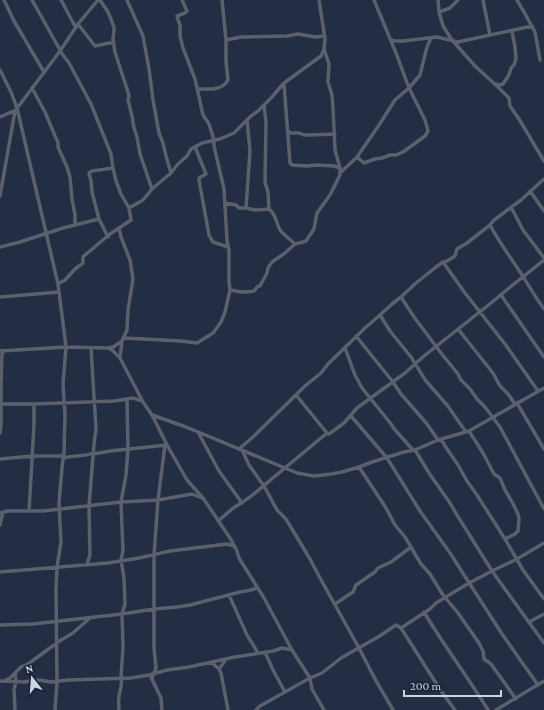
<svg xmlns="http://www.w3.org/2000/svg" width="544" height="710" font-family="'Crimson Pro',serif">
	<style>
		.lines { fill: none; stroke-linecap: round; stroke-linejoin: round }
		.minor { stroke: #5b606c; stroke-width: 3.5 }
	</style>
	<rect width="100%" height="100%" fill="#232d43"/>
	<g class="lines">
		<path class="minor" d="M4 0 14 21 44 72
			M32 0 60 50
			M61 0 76 28
			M100 0 108 12 114 27V31L113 39 115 52 127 89 129 96 128 100 132 116 134 128 137 137 140 154 152 189
			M127 0 143 36 149 69 153 100 159 133 163 143 166 156 171 173
			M438 0 439 12 443 26 452 40 475 66 498 87 509 98 510 106 519 119 544 161
			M483 0 490 35
			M517 0 524 12 535 32 540 60
			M439 12 450 8 458 0
			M78 24 95 46 109 43H113
			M390 39 395 41H403L437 37 458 42 532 26
			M226 40 241 37 287 36 298 34 315 37 325 36
			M0 70 11 92 17 108 58 284 66 347 63 384 65 415 64 453 62 467 59 503 61 542 57 567 56 590 57 682 55 710
			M284 84 290 163 292 165 307 166 317 165 334 166 340 168
			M496 84 500 85 503 84 509 75 511 68 514 65 516 59 515 47 512 31
			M32 88 45 112 55 136 58 142V147L67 167 70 177 72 199 75 215V225
			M197 89C208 89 222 91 228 80L226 61V40L222 0
			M264 105 266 122 265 182 268 192 269 209C276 214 276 223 280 230 283 234 291 240 295 244
			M0 117 9 113 15 111
			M288 131 291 133H299L304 135H311L335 134
			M195 147 206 174 199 178V180L209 235 213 242 228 247
			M357 157 364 163 375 159 382 158 390 155H396L403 152 425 136 428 131 425 120 409 88 396 53 374 0
			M340 173 357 157 379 125 395 100 409 88 420 75 427 47 431 38
			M530 191 544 211
			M0 196 15 111 60 51 78 24 98 0
			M225 203 236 205 239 208H246L255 210 269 209
			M511 207 523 230 544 258
			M129 208 143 200 152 189 171 173 178 164 187 156 191 149 202 143 220 139 234 133 251 116 258 111 271 98 284 83 321 56 324 49 325 39 319 0
			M246 208 250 151 247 120
			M490 225C499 242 511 258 522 275 529 286 536 298 544 309
			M119 228 121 237 130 260 133 279 128 310 127 330 122 341 120 358
			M108 237 99 219 92 192 91 181 89 173 92 171 113 168
			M0 247 20 242 63 228 99 219
			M443 262 465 293 505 344 538 391
			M58 284 65 280 75 269 83 263V257L85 255 110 234 131 220 129 208 121 194 116 181 113 168 111 154 91 104 69 63 60 51
			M230 290C238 292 246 293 254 291L258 286H260L267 273 268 268 272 262 285 253 295 244 303 242 306 241 314 229 317 213 330 195 340 175V168L335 150 333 108 332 95 328 82 329 64 324 49
			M501 295 544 357
			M0 297 59 292
			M401 297 414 317 441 353 458 374 461 380 470 389 477 399 485 407 500 427 544 509
			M380 315 390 331 411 357 426 381 447 405 466 432
			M458 329 493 373 500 386 509 395 514 403H517L544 449
			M356 336 393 382 401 394 427 424 438 440 443 442 445 446 458 465 467 481 477 495 505 539 523 570 544 599
			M124 338 181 341 197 343 213 333 221 322 225 312 230 290 229 282V250L227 241 224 189 214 146V140L209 124 203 115 195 79 183 48 180 36V26L177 16 185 13 187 11 182 0
			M107 348 112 350 120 358 143 402 152 415 167 445 187 480 203 498 230 538 237 551 239 558 264 598 292 650 310 678 312 689 324 710
			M345 348 355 375 362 388 391 424 395 430 405 441 411 448 415 450 429 473 450 503 457 515 492 571 544 643
			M0 351 66 347 107 348 113 347 122 341
			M296 395 327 433
			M0 404H34L114 401 133 398 142 401
			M152 415 186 427 297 473 314 476 331 474 342 472 359 467 372 462 404 452 415 450 438 440 469 431 544 388
			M351 416 387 458 420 511 450 553 502 634 538 685
			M469 431 483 453 494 474 500 478 505 490 512 502 518 514 519 519 518 531 515 534 505 539
			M198 432 219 471 242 503
			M0 433 1 425V382L2 354 4 351
			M239 449 253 437 305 386 321 373 328 364 365 328 380 315 392 304 401 297 416 283 436 267 443 262 447 261 455 256 457 249 467 243 490 225 494 220 521 200 544 179
			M242 450 249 465 264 486 277 510 286 519 310 559 320 578 359 648 375 679 393 710
			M93 454 110 451 167 445
			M64 458C73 455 84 457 93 453
			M0 459 33 456H64
			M359 467 386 508 395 525 405 537 421 564 430 574 443 595 458 613 479 643 483 651 484 659 491 664 516 699
			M29 511 34 425V404
			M0 513 8 511H43L121 502 158 500 192 494 202 498
			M218 521 224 516 232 509 250 497 327 433 329 434 344 423 357 408 405 373 424 356 491 303 514 284 544 260
			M0 525 3 512
			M87 564 90 555 89 506 94 444 96 429 91 348
			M0 572 108 563 139 558 170 551 227 544 234 546
			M229 595 247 635 258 653
			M335 604 353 592 356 585 375 572 378 568 391 562 411 547
			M424 612C444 646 468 677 488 710
			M529 622 544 614
			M0 625 33 624 122 614 154 609 177 607 190 605 240 592 251 590 257 588
			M401 628 441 691 455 710
			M265 652 273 670 285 692
			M211 662 219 669 221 673 228 710
			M219 669 226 659
			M15 673 16 682 14 689 15 710
			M151 677 161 698 162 710
			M152 678 156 668 154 648V555L158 500 165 445
			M6 680 10 678 21 667 28 664 61 640 73 633 90 618
			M0 681 24 682 39 680 51 682 68 680 131 678 149 675 167 670 189 667 235 657 273 651 282 648 292 650
			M119 710C119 705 118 701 119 696 120 690 123 683 121 677L123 647 122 614 125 604 124 578 121 560 123 551 121 502 126 475 128 449 127 399
			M256 710 260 706 310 678 322 673 341 658 378 637 396 625 401 628 430 609 436 603 469 583 492 571 517 559 544 543
			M496 710 544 681"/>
	</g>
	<g transform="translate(32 678) rotate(343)" stroke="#192338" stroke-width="3" paint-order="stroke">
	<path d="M0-3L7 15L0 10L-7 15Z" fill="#cdd5e3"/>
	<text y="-6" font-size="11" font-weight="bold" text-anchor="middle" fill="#cdd5e3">N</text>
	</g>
	<path d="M404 690v6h97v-6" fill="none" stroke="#cdd5e3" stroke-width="2"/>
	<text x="410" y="690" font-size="12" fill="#cdd5e3" stroke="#192338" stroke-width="3" paint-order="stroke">200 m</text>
</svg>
